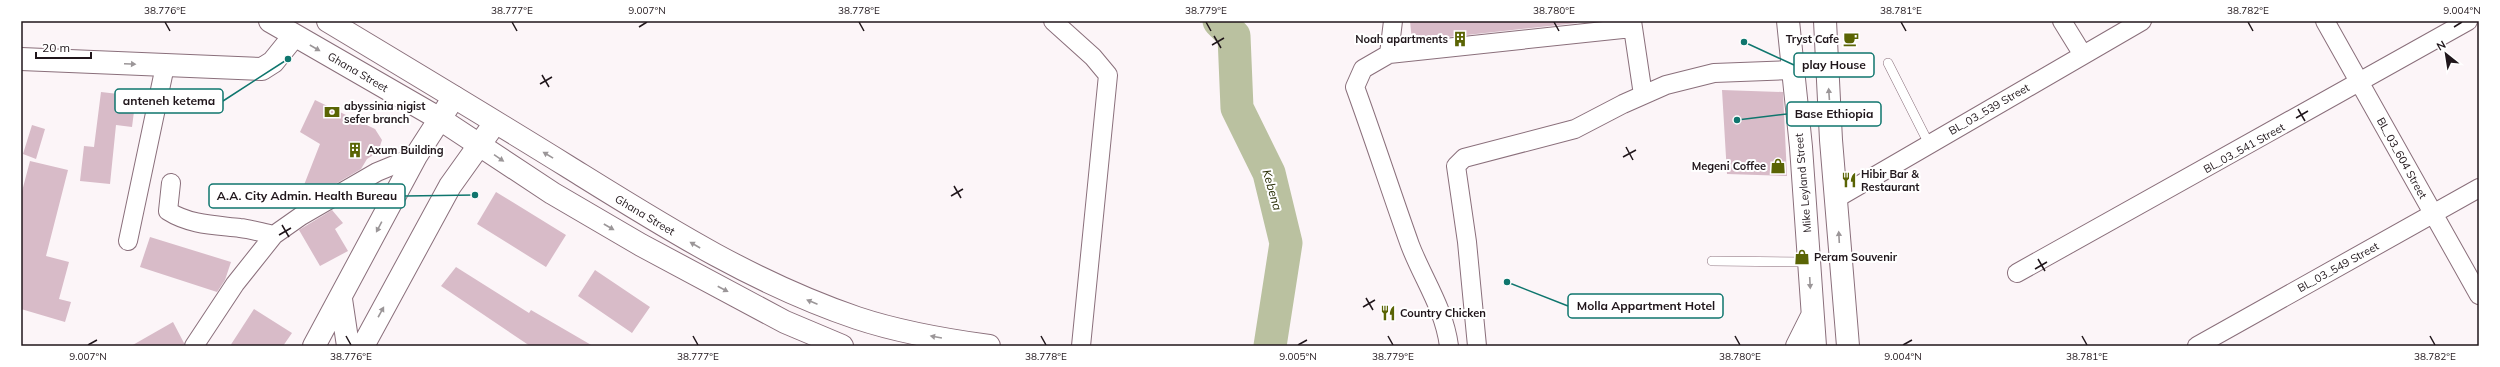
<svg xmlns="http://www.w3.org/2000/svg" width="2500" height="367" font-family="Mulish,sans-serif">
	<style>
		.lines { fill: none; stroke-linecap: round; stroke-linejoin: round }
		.river { stroke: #bac1a0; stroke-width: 33 }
		.building { fill: #d8bbc8 }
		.lane-casing { stroke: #8a6f7b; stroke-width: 10 }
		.street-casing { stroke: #8a6f7b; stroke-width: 20 }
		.secondary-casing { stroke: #8a6f7b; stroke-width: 24 }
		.primary-casing { stroke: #8a6f7b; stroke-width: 24 }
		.lane { stroke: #fff; stroke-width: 9 }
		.street { stroke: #fff; stroke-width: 18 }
		.secondary { stroke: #fff; stroke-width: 22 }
		.primary { stroke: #fff; stroke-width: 22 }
		.oneway { fill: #9b9698 }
		.ticks { fill: none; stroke: #20161b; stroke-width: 1.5 }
		.labels { text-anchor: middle; stroke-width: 4; stroke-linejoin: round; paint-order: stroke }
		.poi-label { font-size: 11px; font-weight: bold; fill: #20161b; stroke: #fff; text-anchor: start }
		.street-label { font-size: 11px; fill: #20161b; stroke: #fff }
		.water-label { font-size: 12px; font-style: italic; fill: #2b3007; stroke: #fff }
		.leader { fill: none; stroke: #0f766e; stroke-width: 1.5 }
		.callout-dot { fill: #0f766e; stroke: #fff; stroke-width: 1.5 }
		.callout { fill: #fff; stroke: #0f766e; stroke-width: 1.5 }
		.callout-label { font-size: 12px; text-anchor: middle; font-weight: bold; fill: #20161b }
		.neatline { fill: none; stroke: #20161b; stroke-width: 1.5 }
		.ticks-label { font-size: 10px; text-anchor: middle; fill: #20161b }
	</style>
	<rect width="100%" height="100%" fill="#fcf5f8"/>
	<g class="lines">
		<path class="river" d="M1219 21 1234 36 1237 108 1269 173 1286 243 1270 346"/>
	</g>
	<path class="building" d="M1410 21H1577V23L1412 41Z
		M1722 90 1783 92 1787 176 1727 174Z
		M101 92 136 96 132 127 116 125 110 184 80 181 84 146 94 147Z
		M315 100 375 129 382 140 378 152 367 159 361 169 320 193 304 185 320 144 300 132Z
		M32 125 45 129 36 159 23 154Z
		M30 161 68 170 46 256 69 262 59 299 71 302 65 322 21 309V195Z
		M496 192 566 235 546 267 477 224Z
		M332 210 343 223 335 229 348 251 320 266 299 230Z
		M150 237 231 262 225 280 217 292 140 267Z
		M456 267 529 313 531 310 593 346H530L441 286Z
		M595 270 650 307 632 333 578 296Z
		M254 309 292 333 283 346H230Z
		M173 322 184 343V346H131Z"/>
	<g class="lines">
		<defs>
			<path id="lane" d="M1888 63 1929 144
				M1712 261 1809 262"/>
			<path id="street" d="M1053 21 1093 57 1108 75 1081 346
				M1393 21 1389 54 1363 69 1355 87C1374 139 1391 192 1410 245 1423 279 1444 308 1449 346
				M1632 21 1643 95
				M2062 21 2083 55
				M2325 21 2479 295
				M1389 54 1632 28
				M171 183 168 211C190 225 215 225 240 228 251 229 263 233 274 235
				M1837 198 2142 21
				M128 241 165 66
				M2017 273 2468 21
				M194 346 235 284 274 235 301 216 377 172 416 156
				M1477 346 1467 242 1456 166 1464 158 1575 129 1623 104 1666 85 1714 73 1791 70
				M2197 346 2479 188"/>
			<path id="secondary" d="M21 59 262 69 273 62 294 36
				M341 299 348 346
				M314 346 416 156 454 97
				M363 346 450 186 495 123"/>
			<path id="primary" d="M270 21 440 119 552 193 641 245 785 322 842 346
				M328 21C408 69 488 117 567 166 662 225 751 282 857 318 899 332 945 340 989 346
				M1788 21 1801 147 1815 346
				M1825 21 1831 140 1848 346
				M1797 346 1812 316"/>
		</defs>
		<use href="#lane" class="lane-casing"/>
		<use href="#street" class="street-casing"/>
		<use href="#secondary" class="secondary-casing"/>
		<use href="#primary" class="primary-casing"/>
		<use href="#lane" class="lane"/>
		<use href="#street" class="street"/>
		<use href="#secondary" class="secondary"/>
		<use href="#primary" class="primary"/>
	</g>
	<defs><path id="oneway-solid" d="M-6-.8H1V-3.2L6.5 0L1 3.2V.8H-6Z"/></defs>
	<g class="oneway">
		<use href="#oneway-solid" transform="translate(315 48) rotate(30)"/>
		<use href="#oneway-solid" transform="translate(130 64) rotate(3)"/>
		<use href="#oneway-solid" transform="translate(1829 94) rotate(-94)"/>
		<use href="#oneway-solid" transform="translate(548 155) rotate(-149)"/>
		<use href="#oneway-solid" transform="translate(499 158) rotate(34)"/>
		<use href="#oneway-solid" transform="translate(379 227) rotate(118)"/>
		<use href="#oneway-solid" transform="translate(609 227) rotate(30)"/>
		<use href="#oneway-solid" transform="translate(1839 237) rotate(-93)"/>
		<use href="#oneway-solid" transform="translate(695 245) rotate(-150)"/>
		<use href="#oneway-solid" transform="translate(1810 283) rotate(87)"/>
		<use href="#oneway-solid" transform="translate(723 289) rotate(28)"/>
		<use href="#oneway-solid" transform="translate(812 302) rotate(-157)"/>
		<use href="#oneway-solid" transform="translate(381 312) rotate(-61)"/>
		<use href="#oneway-solid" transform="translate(936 337) rotate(-170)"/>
	</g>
	<path class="ticks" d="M165 22 170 31M512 22 517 31M859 22 864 31M1206 22 1211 31M1554 22 1559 31M1901 22 1906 31M2248 22 2253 31M639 27 647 22M2454 27 2462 22M1214 36 1221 48M1212 45 1224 38M542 75 549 87M540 84 552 77M2298 109 2305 121M2296 118 2308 111M1626 147 1633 160M1623 157 1636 150M954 186 961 198M951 196 963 189M282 225 289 237M279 235 291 228M2038 259 2045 271M2035 269 2047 262M1366 298 1373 310M1363 307 1375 300M346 336 351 345M693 336 698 345M1041 336 1046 345M1388 336 1393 345M1735 336 1740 345M2082 336 2087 345M2430 336 2435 345M88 345 97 340M1298 345 1307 340M1903 345 1912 340"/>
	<defs>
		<symbol id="building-bare" viewBox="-9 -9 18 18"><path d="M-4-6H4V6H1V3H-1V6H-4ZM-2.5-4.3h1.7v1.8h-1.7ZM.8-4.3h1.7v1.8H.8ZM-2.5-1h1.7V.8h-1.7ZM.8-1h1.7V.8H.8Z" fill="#5a6404" stroke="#fff" stroke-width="2.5" paint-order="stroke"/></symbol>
		<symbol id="cafe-bare" viewBox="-9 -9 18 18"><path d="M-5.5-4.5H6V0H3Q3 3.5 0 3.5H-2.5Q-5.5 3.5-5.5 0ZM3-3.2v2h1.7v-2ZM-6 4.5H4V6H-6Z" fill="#5a6404" stroke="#fff" stroke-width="2.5" paint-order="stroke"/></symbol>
		<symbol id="bank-bare" viewBox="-9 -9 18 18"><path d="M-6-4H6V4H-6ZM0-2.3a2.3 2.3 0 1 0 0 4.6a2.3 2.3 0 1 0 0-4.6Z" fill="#5a6404" stroke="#fff" stroke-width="2.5" paint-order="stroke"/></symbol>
		<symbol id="shop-bare" viewBox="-9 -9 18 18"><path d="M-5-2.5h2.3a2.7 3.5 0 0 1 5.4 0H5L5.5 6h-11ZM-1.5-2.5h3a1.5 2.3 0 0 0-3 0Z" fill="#5a6404" stroke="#fff" stroke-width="2.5" paint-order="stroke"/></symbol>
		<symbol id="restaurant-bare" viewBox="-9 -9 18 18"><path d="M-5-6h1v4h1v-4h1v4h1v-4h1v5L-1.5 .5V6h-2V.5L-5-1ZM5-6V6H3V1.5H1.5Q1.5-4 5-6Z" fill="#5a6404" stroke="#fff" stroke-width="2.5" paint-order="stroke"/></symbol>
	</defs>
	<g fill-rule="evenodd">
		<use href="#building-bare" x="1449" y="28" width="22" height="22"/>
		<use href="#cafe-bare" x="1840" y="28" width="22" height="22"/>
		<use href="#bank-bare" x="321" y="101" width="22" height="22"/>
		<use href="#building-bare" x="344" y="139" width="22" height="22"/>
		<use href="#shop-bare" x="1767" y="155" width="22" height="22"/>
		<use href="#restaurant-bare" x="1838" y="169" width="22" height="22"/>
		<use href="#shop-bare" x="1791" y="246" width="22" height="22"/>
		<use href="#restaurant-bare" x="1377" y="302" width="22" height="22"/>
	</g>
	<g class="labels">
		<g class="poi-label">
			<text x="1448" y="43" text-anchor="end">Noah apartments</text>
			<text x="1839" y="43" text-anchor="end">Tryst Cafe</text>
			<text x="344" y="110">abyssinia nigist<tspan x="344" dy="13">sefer branch</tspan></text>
			<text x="367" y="154">Axum Building</text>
			<text x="1766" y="170" text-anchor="end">Megeni Coffee</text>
			<text x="1861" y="178">Hibir Bar &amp;<tspan x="1861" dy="13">Restaurant</tspan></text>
			<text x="1814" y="261">Peram Souvenir</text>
			<text x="1400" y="317">Country Chicken</text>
		</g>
		<g class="street-label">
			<text transform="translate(358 72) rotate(30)" y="4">Ghana Street</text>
			<text transform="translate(1989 109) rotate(-30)" y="4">BL_03_539 Street</text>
			<text transform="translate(2244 148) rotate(-29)" y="4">BL_03_541 Street</text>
			<text transform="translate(2402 158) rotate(61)" y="4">BL_03_604 Street</text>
			<text transform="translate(1803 183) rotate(-95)" y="4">Mike Leyland Street</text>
			<text transform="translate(645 215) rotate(31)" y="4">Ghana Street</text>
			<text transform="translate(2338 267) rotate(-29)" y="4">BL_03_549 Street</text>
		</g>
		<g class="water-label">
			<text transform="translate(1272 190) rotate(74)" y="4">Kebena</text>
		</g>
	</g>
	<path class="leader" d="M1744 42L1794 65M288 59L223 101M1737 120L1787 114M475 195L405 196M1507 282L1568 306"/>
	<g class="callout-dot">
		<circle cx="1744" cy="42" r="4"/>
		<circle cx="288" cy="59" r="4"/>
		<circle cx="1737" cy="120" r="4"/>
		<circle cx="475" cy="195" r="4"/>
		<circle cx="1507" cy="282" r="4"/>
	</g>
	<g class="callout">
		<rect x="1794" y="53" width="80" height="24" rx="4"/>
		<rect x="115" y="89" width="108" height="24" rx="4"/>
		<rect x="1787" y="102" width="94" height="24" rx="4"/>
		<rect x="209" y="184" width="196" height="24" rx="4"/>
		<rect x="1568" y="294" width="155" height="24" rx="4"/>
	</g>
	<g class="callout-label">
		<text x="1834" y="69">play House</text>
		<text x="169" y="105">anteneh ketema</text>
		<text x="1834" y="118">Base Ethiopia</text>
		<text x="307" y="200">A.A. City Admin. Health Bureau</text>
		<text x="1646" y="310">Molla Appartment Hotel</text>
	</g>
	<rect width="2500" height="367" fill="none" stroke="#ffffff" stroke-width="44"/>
	<g transform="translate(2446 54) rotate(330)" stroke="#ffffff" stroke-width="3" paint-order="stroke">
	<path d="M0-3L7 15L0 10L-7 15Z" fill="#20161b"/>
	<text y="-6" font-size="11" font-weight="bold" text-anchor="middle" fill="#20161b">N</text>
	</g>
	<path d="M36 52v6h55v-6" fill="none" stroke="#20161b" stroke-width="2"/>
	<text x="42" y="52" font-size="12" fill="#20161b" stroke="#ffffff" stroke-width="3" paint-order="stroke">20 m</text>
	<rect x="22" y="22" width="2456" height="323" class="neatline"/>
	<g class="ticks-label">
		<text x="165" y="14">38.776°E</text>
		<text x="512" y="14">38.777°E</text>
		<text x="647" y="14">9.007°N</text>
		<text x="859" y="14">38.778°E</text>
		<text x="1206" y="14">38.779°E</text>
		<text x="1554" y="14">38.780°E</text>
		<text x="1901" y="14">38.781°E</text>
		<text x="2248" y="14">38.782°E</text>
		<text x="2462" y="14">9.004°N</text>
		<text x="88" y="360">9.007°N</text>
		<text x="351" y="360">38.776°E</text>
		<text x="698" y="360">38.777°E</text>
		<text x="1046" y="360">38.778°E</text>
		<text x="1298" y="360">9.005°N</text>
		<text x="1393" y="360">38.779°E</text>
		<text x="1740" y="360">38.780°E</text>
		<text x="1903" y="360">9.004°N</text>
		<text x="2087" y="360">38.781°E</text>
		<text x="2435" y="360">38.782°E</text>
	</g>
</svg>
